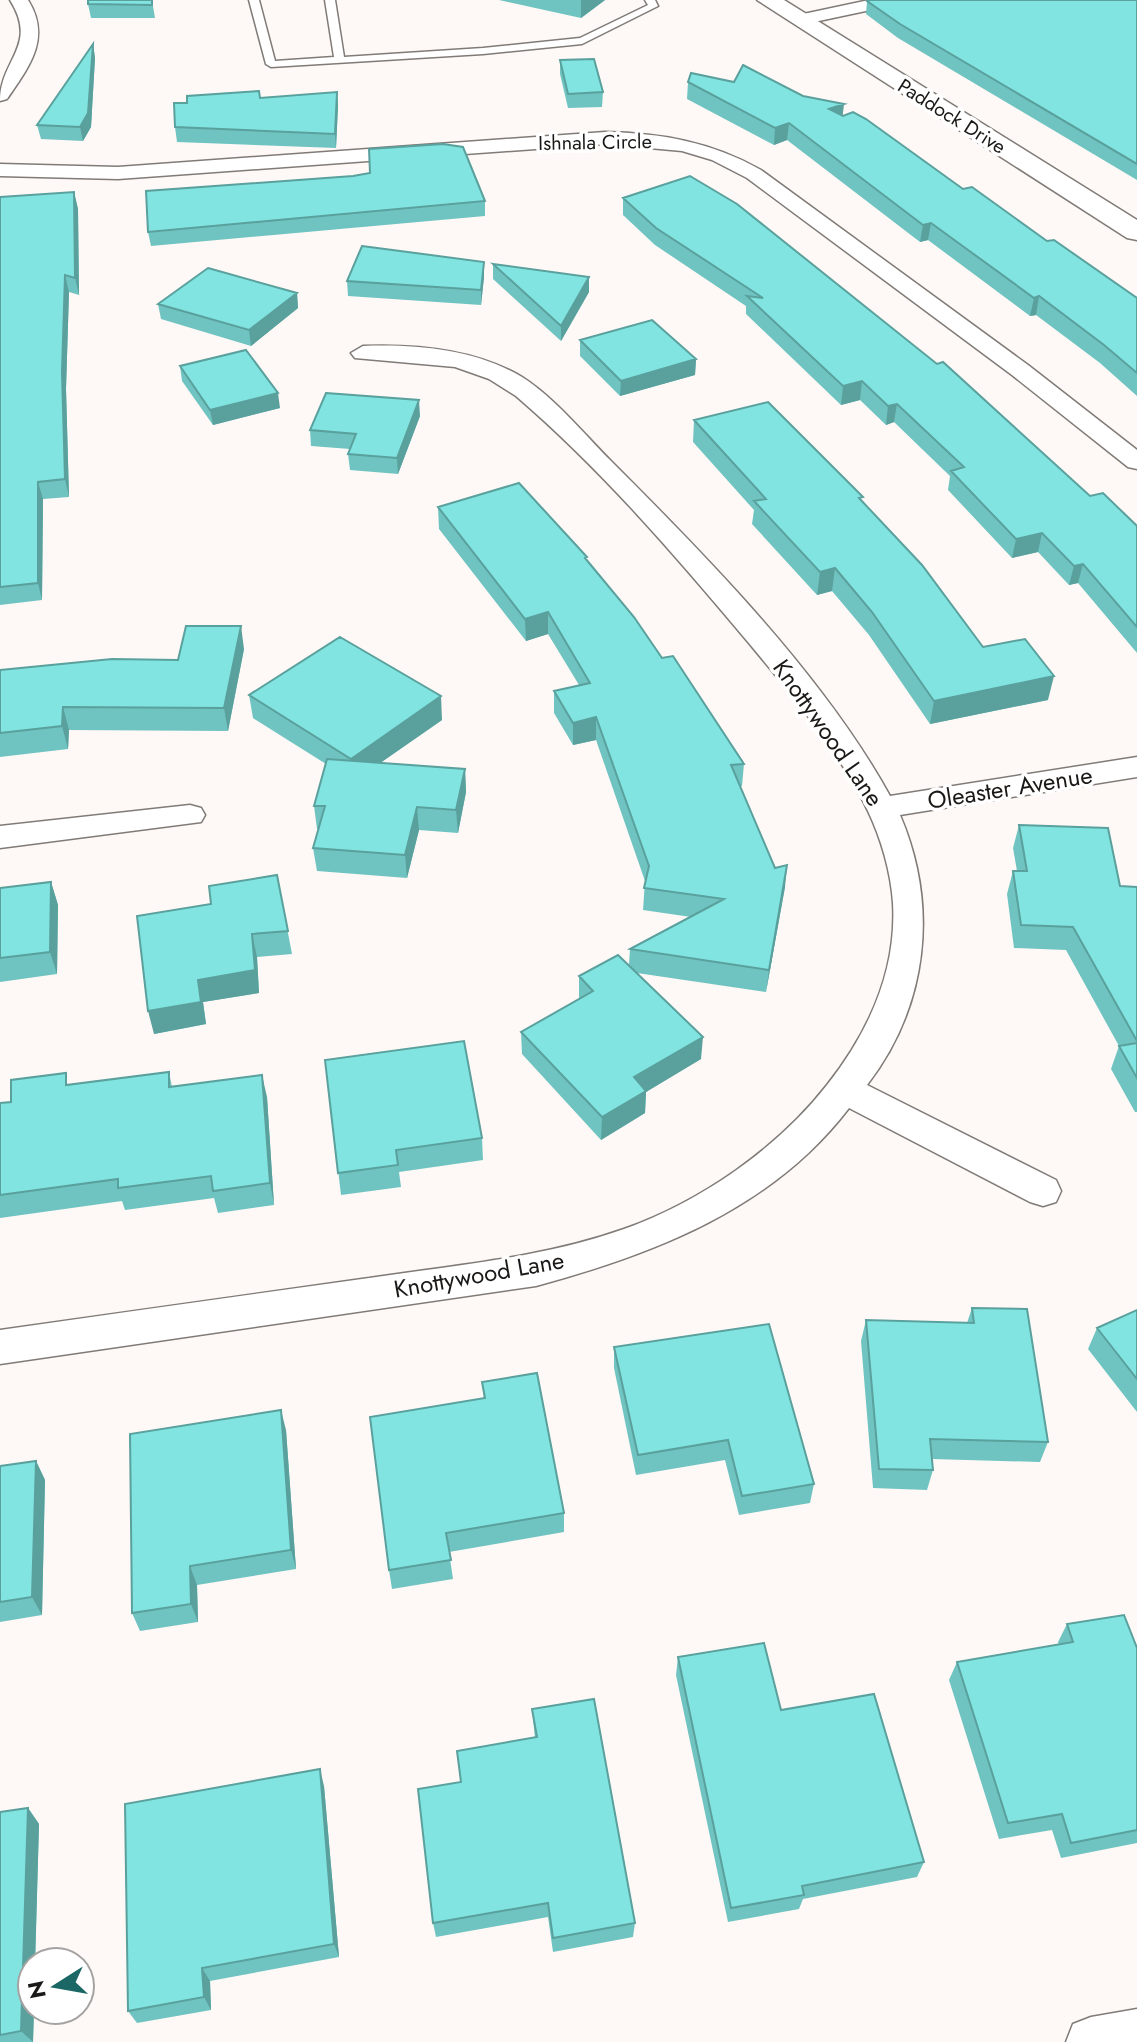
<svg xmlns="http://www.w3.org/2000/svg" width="1137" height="2042" font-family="Jost,sans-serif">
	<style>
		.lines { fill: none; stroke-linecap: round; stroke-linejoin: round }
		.service-casing { stroke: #807b77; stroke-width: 3 }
		.minor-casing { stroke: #807b77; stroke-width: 3 }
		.tertiary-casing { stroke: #807b77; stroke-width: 3 }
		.service { fill: #fff; fill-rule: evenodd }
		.minor { fill: #fff; fill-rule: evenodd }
		.tertiary { fill: #fff; fill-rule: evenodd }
		.wall { fill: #6fc4c1 }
		.shaded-wall { fill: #5aa09d }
		.building { fill: #81e4e0; stroke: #5aa09d; stroke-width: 2 }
		.labels { text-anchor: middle; stroke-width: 7; stroke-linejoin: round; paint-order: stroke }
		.far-street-label { font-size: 20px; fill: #1b1917; stroke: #fff }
		.street-label { font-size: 24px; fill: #1b1917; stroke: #fff }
	</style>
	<rect width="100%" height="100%" fill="#fef9f6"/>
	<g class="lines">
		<defs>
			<path id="service" d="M249 0H259L275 61 334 57 325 0H335L344 57 483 48 580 38 648 5 645 0H655L658 6 582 44 483 54 271 67 266 64Z"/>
			<path id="minor" d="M10 0H28C52 38 29 67 7 99L0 101C0 59 39 46 10 0Z
				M869 0H903L894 5 800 25 791 20 794 16Z
				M605 132C661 133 712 142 761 170L1028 365 1137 450V469L1128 467 1012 375 747 178 712 160 682 151 605 144 118 179 0 176V164L118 167Z
				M363 346C416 344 475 349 522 377 555 398 583 433 611 461 708 558 824 676 890 796L1137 757V777L900 815C939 906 928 1006 867 1085L1056 1180 1061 1191 1056 1202 1043 1206 1030 1202 849 1108C772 1209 654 1254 536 1286L0 1364V1330C123 1312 246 1295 369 1278 455 1265 542 1258 624 1229 700 1202 777 1149 827 1085 868 1033 897 971 893 903 891 872 881 838 868 811 838 749 791 694 748 642 676 556 601 469 516 396L489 379 455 367 355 358 351 353Z
				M190 805 201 808 205 815 201 822 0 848V826Z
				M1137 2009V2042H1066L1073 2024 1091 2017Z"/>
			<path id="tertiary" d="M757 0H784L1137 220V240L1127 238Z"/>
		</defs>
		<use href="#service" class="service-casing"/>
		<use href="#minor" class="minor-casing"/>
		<use href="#tertiary" class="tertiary-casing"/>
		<use href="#service" class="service"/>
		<use href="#minor" class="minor"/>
		<use href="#tertiary" class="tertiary"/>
	</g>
	<path class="wall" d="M152 0 155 18H91L88 4Z
		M499 0H605L581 18Z
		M1137 0V180L898 38 866 14 867 1Z
		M93 44 95 58 91 127 83 141 41 139 37 125Z
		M560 60 603 92 602 107 568 108 560 74Z
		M688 82 842 116 963 189 1137 298V396L1100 363 1036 315 1030 316 928 240 920 242 787 140 774 145 687 99Z
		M337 92 338 106 336 148 177 142 175 127 260 98Z
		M74 192 78 209 79 295 69 292 66 389 69 497 43 499 42 600 0 605V197Z
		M623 198 1137 526V653L1078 583 1069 585 1038 552 1012 558 948 490 950 476 894 422 886 425 860 400 841 405 746 314V306L655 245 623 215Z
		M485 201V216L151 246 148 232Z
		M484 262V277L481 305 348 296 347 281Z
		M493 264 589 277V292L561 341 493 279Z
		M297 293 298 308 251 346 161 319 158 304Z
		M580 340 696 359 695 375 620 396 580 356Z
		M180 366 280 408 213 425 182 381Z
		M420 416 398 474 350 470 348 454 350 449 311 446 310 430Z
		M694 420 863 502 983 647 1048 700 930 724 869 635 832 591 817 595 752 524 754 510 693 442Z
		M438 507 587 562 744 764 742 786H740L775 868 785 887 766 992 637 973 701 1059 646 1092 645 1113 601 1140 522 1054 521 1032 579 999V976L629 965 630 949 691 917 643 910 645 881 596 740 573 745 554 713V691L579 685 548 634 526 641 439 529Z
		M244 649 228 731 69 730 68 749 0 757V670L178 660Z
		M249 695 442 720 380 763 465 769 466 792 458 833 419 830 407 878 317 871 313 848 319 829H317L314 806 326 764 253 718Z
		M1019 825 1120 886 1137 887V1112H1135L1111 1069 1119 1046 1066 950 1014 948 1007 894 1013 871H1017L1013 848Z
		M277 875 292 954 257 957 259 993 203 1002 206 1024 154 1034 211 904Z
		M51 882 58 905 57 974 0 982V888Z
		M325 1060 482 1138 483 1160 399 1172 401 1187 341 1195Z
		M169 1072 172 1087 267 1097 274 1205 218 1213 214 1198 125 1210 122 1201 0 1218V1103L11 1102 70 1085Z
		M972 1308 1048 1442 1040 1462 932 1459 933 1470 927 1490 873 1488 861 1341 866 1320 967 1323Z
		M1137 1310V1412L1088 1349 1097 1328Z
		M614 1347 814 1484 810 1503 739 1515 725 1460 636 1475 614 1368Z
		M482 1382 564 1513V1532L449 1552 453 1579 392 1589 389 1570 484 1399Z
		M286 1430 296 1569 197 1585 198 1622 140 1631 132 1613Z
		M36 1461 45 1480 42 1615 0 1622V1466Z
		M1067 1624 1137 1648V1843L1061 1858 1052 1830 999 1839 949 1680 957 1662 1059 1645 1058 1642Z
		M678 1657 781 1710 924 1862 917 1877 803 1899 799 1909 728 1922 676 1675Z
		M532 1709 635 1923 633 1937 553 1952 548 1917 436 1937 433 1923 461 1782 535 1738Z
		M324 1786 339 1957 210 1981 211 2010 137 2023 128 2011Z
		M28 1808 39 1824 33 2042H0V1812Z"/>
	<path class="shaded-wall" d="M581 0H605L581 18Z
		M93 44 95 58 91 127 83 141 80 127Z
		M337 92 338 106 336 148 335 134Z
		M844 104 842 121 829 109Z
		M789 123 787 140 774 145 775 128Z
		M74 192 78 209 79 295 75 278Z
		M931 223 928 240 920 242 923 225Z
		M484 262V277L481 305V290Z
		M65 275 69 292 66 389 69 497 65 479 62 372Z
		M589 277V292L561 341V326Z
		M297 293 298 308 251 346 249 330Z
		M1039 296 1036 315 1030 316 1034 298Z
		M696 359 695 375 620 396 621 381Z
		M862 381 860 400 841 405 843 386Z
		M278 393 280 408 213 425 210 410Z
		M419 400 420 416 398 474 397 458Z
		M897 404 894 422 886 425 888 406Z
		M38 482 43 499 42 600 38 583Z
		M1042 533 1038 552 1012 558 1016 539Z
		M1083 564 1078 583 1069 585 1074 566Z
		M835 568 832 591 817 595 820 572Z
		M548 612V634L526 641 525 619Z
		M241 626 244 649 228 731 224 708Z
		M1054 676 1048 700 930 724 934 701Z
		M441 696 442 720 353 782 351 759Z
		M63 707 69 730 68 749 62 726Z
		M596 717V740L573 745V723Z
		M465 769 466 792 458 833 456 810Z
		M417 807 419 830 407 878 405 855Z
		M787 865 785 887 766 992 769 970Z
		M51 882 58 905 57 974 50 952Z
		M252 934 257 957 259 993 203 1002 206 1024 154 1034 148 1011 198 980Z
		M703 1037 701 1059 646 1092 645 1113 601 1140 602 1117 634 1077Z
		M262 1075 267 1097 274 1205 270 1183Z
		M281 1410 286 1430 296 1569 291 1550Z
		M36 1461 45 1480 42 1615 32 1597Z
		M190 1566 197 1585 198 1622 191 1604Z
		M320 1769 324 1786 339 1957 334 1944Z
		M28 1808 39 1824 35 1962H32V2010H34L33 2042 21 2031Z
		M202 1968 210 1981 211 2010 204 1997Z"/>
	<path class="building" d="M88 0H152V5L88 4Z
		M870 0H1137V164L900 24 867 1Z
		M93 44 88 113 80 127 37 125Z
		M594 59 603 92 568 94 560 60Z
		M743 65 803 96 844 104 829 109 843 116 853 112 866 119 963 189 972 187 1047 241 1054 240 1137 298V373L1104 345 1039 296 1034 298 931 223 923 225 789 123 775 128 688 82 691 73 734 82Z
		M259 91 260 98 337 92 335 134 175 127 174 103H187V96Z
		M443 144 463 147 485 201 148 232 146 191 353 176 370 173 369 149Z
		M690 176 737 204 937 364 943 362 1090 496 1103 493 1137 526V627L1083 564 1074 566 1042 533 1016 539 951 471 964 467 897 404 888 406 862 381 843 386 747 296 763 298 656 228 623 198Z
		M74 192 75 278 65 275 62 372 65 479 38 482V583L0 587V197Z
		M362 246 484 262 481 290 347 281Z
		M493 264 589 277 561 326Z
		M208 268 297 293 249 330 158 304Z
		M652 320 696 359 621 381 580 340Z
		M246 350 278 393 210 410 180 366Z
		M326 393 419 400 397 458 348 454 356 434 310 430Z
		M768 402 863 497 859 498 922 565 983 647 1025 639 1054 676 934 701 872 612 835 568 820 572 754 501 766 499 694 420Z
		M519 483 587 557 585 558 634 617 662 658 673 656 744 764 731 765 775 868 787 865 769 970 630 949 724 899 644 888 649 866 596 717 573 723 554 691 590 683 548 612 525 619 438 507Z
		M186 626H241L224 708 63 707 62 726 0 733V670L112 659 178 660Z
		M340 637 441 696 351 759 249 695Z
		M327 759 465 769 456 810 417 807 405 855 313 848 325 806H314Z
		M1019 825 1108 828 1120 886 1137 887V1041L1073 927 1021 925 1013 871H1027Z
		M277 875 288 931 252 934 255 970 198 980 201 1002 148 1011 137 916 211 904 209 886Z
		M51 882 50 952 0 958V888Z
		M618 955 703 1037 634 1077 646 1091 602 1117 521 1032 593 991 579 976Z
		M464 1041 482 1138 396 1150 398 1165 338 1173 325 1060Z
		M1137 1043V1078L1119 1046Z
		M169 1072V1087L262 1075 270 1183 213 1191 211 1176 118 1188V1179L0 1195V1103L11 1102V1080L66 1073V1085Z
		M972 1308 1027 1309 1048 1442 930 1439 933 1470 879 1469 866 1320 974 1323Z
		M1137 1310V1379L1097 1328Z
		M769 1324 814 1484 742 1496 728 1440 638 1455 614 1347Z
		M537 1373 564 1513 446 1533 451 1560 389 1570 370 1417 485 1398 482 1382Z
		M281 1410 291 1550 190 1566 191 1604 132 1613 130 1434Z
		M36 1461 32 1597 0 1602V1466Z
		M1124 1615 1137 1648V1830L1071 1843 1062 1814 1008 1823 957 1662 1073 1642 1067 1624Z
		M764 1643 781 1710 874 1694 924 1862 802 1886 804 1895 731 1908 678 1657Z
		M594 1699 635 1923 553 1938 548 1903 433 1923 418 1789 461 1782 457 1751 537 1737 532 1709Z
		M320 1769 334 1944 202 1968 204 1997 128 2011 125 1804Z
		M28 1808 21 2031 0 2035V1812Z"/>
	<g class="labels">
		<g class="far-street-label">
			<text transform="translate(952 116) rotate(32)" y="7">Paddock Drive</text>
			<text transform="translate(595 142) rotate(-1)" y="7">Ishnala Circle</text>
		</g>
		<g class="street-label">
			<text transform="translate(828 733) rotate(55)" y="8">Knottywood Lane</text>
			<text transform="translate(1010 788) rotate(-9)" y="8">Oleaster Avenue</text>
			<text transform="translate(479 1275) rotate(-10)" y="8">Knottywood Lane</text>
		</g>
	</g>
	<g transform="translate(56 1986) rotate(259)"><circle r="38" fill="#ffffff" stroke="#a4a3a2" stroke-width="2"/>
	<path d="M0-6L14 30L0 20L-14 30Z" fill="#1a6765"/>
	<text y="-12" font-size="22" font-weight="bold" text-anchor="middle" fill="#1b1917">N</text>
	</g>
</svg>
